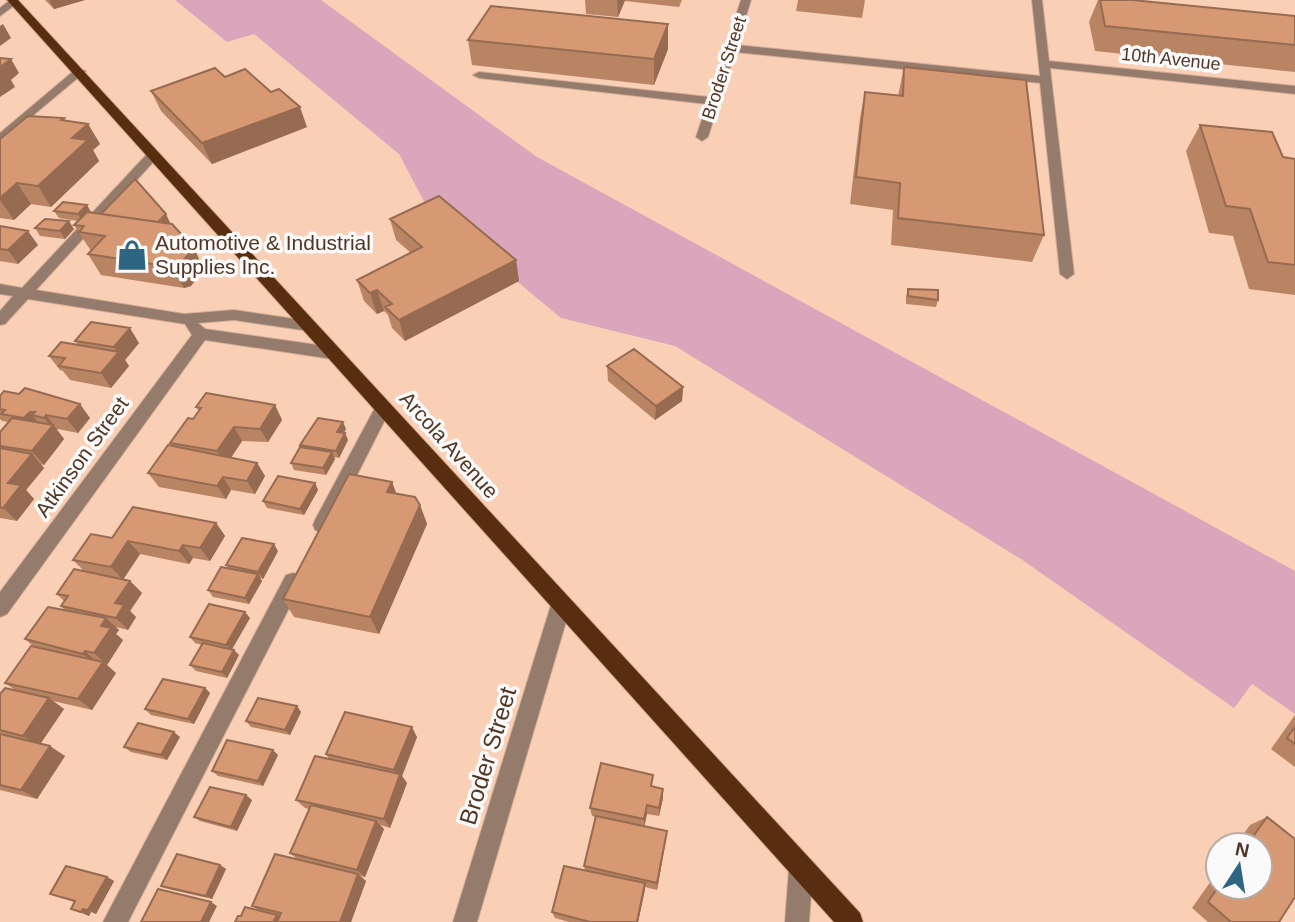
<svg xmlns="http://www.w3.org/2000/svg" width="1295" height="922" font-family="Helvetica,sans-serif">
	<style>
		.green { fill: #daa6bc }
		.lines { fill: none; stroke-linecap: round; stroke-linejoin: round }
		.minor-casing { stroke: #d4ad96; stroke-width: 2 }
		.major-casing { stroke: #d4ad96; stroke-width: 2 }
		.minor { fill: #957b6b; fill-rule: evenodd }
		.major { fill: #592e10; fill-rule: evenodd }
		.wall { fill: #b88464 }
		.shaded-wall { fill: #966b51 }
		.building { fill: #d69974; stroke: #966b51; stroke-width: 2 }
		.labels { text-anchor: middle; stroke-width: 7; stroke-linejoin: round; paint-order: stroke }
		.far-street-label { font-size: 18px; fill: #523624; stroke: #fafafa }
		.poi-label { font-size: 21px; fill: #523624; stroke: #fafafa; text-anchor: start }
		.street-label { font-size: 21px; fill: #523624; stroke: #fafafa }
		.near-street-label { font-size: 24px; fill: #523624; stroke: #fafafa }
	</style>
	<rect width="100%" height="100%" fill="#f9cfb6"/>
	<path class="green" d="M175 0H321L537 157 1295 571V714L1252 684 1234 708 1021 559 675 346 561 318 427 207 399 154 254 34 227 42Z"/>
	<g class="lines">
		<defs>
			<path id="minor" d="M10 0 19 2 0 16V8Z
				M741 0H751L737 45 1040 76 1032 0H1042L1049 61 1295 86V94L1050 68 1074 274 1067 279 1060 274 1040 83 735 52 708 137 702 141 696 137 707 104 479 78 473 75 479 72 709 97Z
				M76 69 86 71 0 143V133Z
				M152 152 156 153V159L36 290 184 314 234 310 309 321 317 326 309 331 234 320 198 323 205 329 332 347 340 353 332 359 205 340 7 614 0 617V592L192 335 185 324 28 299 5 324 0 325V311L13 296 0 294V284L22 288 148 153Z
				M383 402 391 408 329 530 322 533 315 530 313 525 315 520 377 404Z
				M293 573 300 575 303 581 128 922H103L286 575Z
				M561 596 568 599 571 605 477 922H453L551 605 554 599Z
				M801 856 809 860 813 868 809 922H785L789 868 793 860Z"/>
			<path id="major" d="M7 0H18L860 913 863 922H834Z"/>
		</defs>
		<use href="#minor" class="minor-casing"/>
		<use href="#major" class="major-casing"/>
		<use href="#minor" class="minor"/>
		<use href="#major" class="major"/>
	</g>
	<path class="wall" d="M45 0H85L54 9Z
		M585 0H682L679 7 625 1 618 17 586 14Z
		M798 0H865L862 18 796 11Z
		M1098 0H1132L1295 16V72L1095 51 1089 22Z
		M668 24V49L654 85 472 65 468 40Z
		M904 67 1044 235 1032 262 891 245 893 210 850 204 860 118 865 92 898 96Z
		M225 77 307 127 212 164 161 111 151 91Z
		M65 121 88 124 100 144 93 150 99 161 51 207 31 204 14 220 0 218V139Z
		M1200 125 1283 157 1295 159V295L1249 289 1233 236 1209 233 1186 151Z
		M54 211 91 213 171 224 204 269 191 286 184 288 101 275 88 254 91 251 74 225 78 221 59 218Z
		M390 219 516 260 519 281 405 341 392 328 388 315 384 311 377 314 364 301 357 280 411 253 396 240Z
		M0 226 38 245 18 264 0 261Z
		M35 228 74 229 65 239 40 236Z
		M908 289 938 300 936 307 906 304V296Z
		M75 341 139 343 125 360 129 366 111 388 70 380 63 371 60 370 49 356 78 345Z
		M607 366 683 387 682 401 655 420 608 381Z
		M0 396 90 418 78 433 58 429 57 430 64 439 44 465 41 464 44 468 26 490 34 499 17 521 0 518V432L8 422 2 421 0 419Z
		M275 405 282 420 268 442 242 441 231 458 257 463 265 476 255 494 231 490 226 499 159 487 148 473 173 446 170 443 193 419 199 411 196 407Z
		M346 429 344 433H345L348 440 339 458 334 457 335 459 326 475 294 470 291 463 301 447 300 445Z
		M392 482 396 493 420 505 427 524 379 634 294 617 283 599Z
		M315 483 318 490 304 515 267 508 263 501Z
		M216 523 225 536 210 561 193 558 189 564 140 554 123 579 130 581 142 593 130 611 136 617 128 630 116 627 119 630 116 634 123 640 107 665 106 664 116 673 92 710 53 701 64 709 40 744 65 756 37 799 0 790V694L15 690 5 683 33 646 25 639 66 611 61 606 64 601 57 594 84 571 73 560 112 538Z
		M278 551 263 579 260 578 262 581 249 604 213 597 208 590 228 568 226 565Z
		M250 618 232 649 239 655 227 678 196 671 190 665 202 645 195 643 190 637Z
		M205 688 210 693 194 724 151 715 145 709Z
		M301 712 290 735 251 727 246 721Z
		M1295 715V767L1271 749Z
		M180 737 167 760 131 752 124 747Z
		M417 737 402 776 407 783 390 828 380 825 384 829 365 877 360 876 366 881 351 922H235L241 916 260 911 252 906 297 859 290 853 309 809 305 808 296 800 329 759 326 754Z
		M278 755 263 786 218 776 212 771Z
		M652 786 663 798 659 816 647 814 644 826 666 839 657 890 645 887 638 922H569L555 918 552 912 585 870 584 866 595 817 592 816 590 808Z
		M252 800 237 831 200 821 194 817Z
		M1267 817 1279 922H1208L1192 908 1218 871V887L1260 845H1236L1250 825Z
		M220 865 226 869 212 899 168 889 161 886Z
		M107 877 114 881 96 914 91 912 89 916 71 909 75 902 50 894Z"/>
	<path class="shaded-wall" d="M49 0H85L54 9Z
		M617 0H625L618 17Z
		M3 24 11 38 0 46V26Z
		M668 24V49L654 85V59Z
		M11 59 19 73 11 80 15 87 0 97V67Z
		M300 107 307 127 212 164 202 143Z
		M64 118 74 136 88 124 100 144 93 150 99 161 51 207 38 186 61 120Z
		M17 183 31 204 14 220 0 200V198Z
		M87 205 91 212 82 221 78 214Z
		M166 214 173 229 154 227Z
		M69 221 74 229 65 239 60 231Z
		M28 231 38 245 18 264 8 250Z
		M194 248 204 269 191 286 184 288 172 267Z
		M516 260 519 281 405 341 399 320Z
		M377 290 384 311 377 314 370 293Z
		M130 328 139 343 125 360 129 366 111 388 101 373 118 353 114 347Z
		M683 387 682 401 655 420 656 406Z
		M80 404 90 418 78 433 67 419Z
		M275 405 282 420 268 442 260 429Z
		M30 412 41 426 36 432 24 418Z
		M46 415 64 439 44 465 32 451 52 427 44 418Z
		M343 422 346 429 340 439 337 432Z
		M234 427 242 441 226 465 217 451Z
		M345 433 348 440 339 458 336 451Z
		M332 452 335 459 326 475 323 468Z
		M32 454 44 468 26 490 34 499 17 521 3 508 8 483Z
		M257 463 265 476 255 494 247 481Z
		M223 477 231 490 226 499 217 486Z
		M392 482 399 501 387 492Z
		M315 483 318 490 304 515 300 509Z
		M420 505 427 524 379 634 370 617Z
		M216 523 225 536 210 561 200 548Z
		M128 541 140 554 123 580 111 567Z
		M274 544 278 551 263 579 258 572Z
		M183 545 193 558 189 564 179 551Z
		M258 574 262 581 249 604 245 598Z
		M130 581 142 593 130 611 136 617 128 630 116 618 115 603Z
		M245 612 250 618 231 651 226 645Z
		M106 618 119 630 116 634 123 640 107 665 94 653 101 626Z
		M234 650 239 655 227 678 222 672Z
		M85 651 98 663 96 665 83 654Z
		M103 662 116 673 92 710 78 699Z
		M205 688 210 693 194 724 188 719Z
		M49 698 64 709 39 746 23 736Z
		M297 706 301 712 290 735 285 730Z
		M412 727 417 737 402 776 407 783 390 828 384 819 399 777 394 770Z
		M174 732 180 737 167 760 161 755Z
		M50 746 65 756 37 799 21 790Z
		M273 750 278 755 263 786 258 781Z
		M663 789V798L659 816V808Z
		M246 795 252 800 237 831 231 827Z
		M647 805V814L644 828V819Z
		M376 821 384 829 365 877 357 870Z
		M667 831 666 839 657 890V883Z
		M220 865 226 869 212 899 206 896Z
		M358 874 366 881 351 922H340Z
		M107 877 114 881 96 914 88 910Z
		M645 883V890L638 922H637Z
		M211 902 217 906 209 922H201Z
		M83 909 91 912 89 916 81 912Z
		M277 915 287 922H273Z"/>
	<path class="building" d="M1100 0H1132L1295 16V45L1105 26Z
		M491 6 668 24 654 59 468 40Z
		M0 58 11 59 0 67Z
		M904 67 1026 80 1044 235 898 218 900 183 856 177 865 92 903 96Z
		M215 68 225 77 245 69 271 92 279 89 300 107 202 143 151 91Z
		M28 116 64 118 61 120 88 124 72 138 88 140 38 186 17 183 0 198V139Z
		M1200 125 1272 132 1283 157 1295 159V265L1268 262 1250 209 1226 206Z
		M135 179 166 214 158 222 101 214Z
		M439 196 516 260 399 320 385 307 392 304 377 290 370 293 357 280 422 247 390 219Z
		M63 202 87 205 78 214 54 211Z
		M87 212 172 224 194 248 180 264 172 267 88 254 105 236 79 232 84 226 74 225Z
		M45 219 69 221 60 231 35 228Z
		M0 226 28 231 8 250 0 249Z
		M908 289 938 290V300L908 296Z
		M91 322 130 328 114 347 75 341Z
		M61 342 119 352 101 373 59 366 65 358 49 356Z
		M634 349 683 387 656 406 607 366Z
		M25 388 80 404 67 419 46 415 44 418 32 415 35 412H30L24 418 1 414 5 410 0 409V396L4 391 19 394Z
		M206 393 275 405 260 429 234 427 217 451 170 443 188 418 193 419 201 408 196 407Z
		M12 418 53 425 32 451 0 446V432Z
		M318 418 343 422 337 432 345 433 336 451 300 445Z
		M168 445 257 463 247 481 223 477 217 486 148 473Z
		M300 447 332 452 323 468 291 463Z
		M0 448 32 454 8 483 21 485 3 508 0 507Z
		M349 474 392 482 387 492 415 497 420 505 370 617 283 599Z
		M278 476 315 483 300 509 263 501Z
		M133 507 216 523 200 548 183 545 179 551 128 541 111 567 73 560 91 534 112 538Z
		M242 538 274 544 258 572 226 565Z
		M221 567 258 574 245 598 208 590Z
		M74 569 130 581 115 603 124 605 116 618 61 606 68 596 57 594Z
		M209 604 245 612 226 645 190 637Z
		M48 607 106 618 101 626 111 628 94 653 85 651 83 654 25 639Z
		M203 643 234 650 222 672 190 665Z
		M31 646 103 662 78 699 5 683Z
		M163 679 205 688 188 719 145 709Z
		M5 688 49 698 23 736 0 730V694Z
		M258 698 297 706 285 730 246 721Z
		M345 712 412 727 394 770 326 754Z
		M138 723 174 732 161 755 124 747Z
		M1295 727V744L1287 738Z
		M0 734 50 746 21 790 0 785Z
		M227 740 273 750 258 781 212 771Z
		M315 756 400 774 384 819 296 800Z
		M601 763 653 775 651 786 663 789 659 808 647 805 644 819 590 808Z
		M210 787 246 795 231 827 194 817Z
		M311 805 376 821 357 870 290 853Z
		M596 816 667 831 657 883 584 866Z
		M1267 817 1295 839V897L1279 922H1231L1208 902 1218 887H1260V845H1247Z
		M177 854 220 865 206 896 161 886Z
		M275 854 358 874 340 922H277L281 913 252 906Z
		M66 866 107 877 88 910 83 909 81 912 71 909 75 901 50 894Z
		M564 866 645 883 637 922H590L552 912Z
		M158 889 211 902 201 922H141Z
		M245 907 277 915 273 922H235L238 916H241Z"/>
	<defs>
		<symbol id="shop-bare" viewBox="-9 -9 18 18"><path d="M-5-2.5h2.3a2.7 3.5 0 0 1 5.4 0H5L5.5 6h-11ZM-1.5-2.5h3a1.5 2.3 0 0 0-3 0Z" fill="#2e6580" stroke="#fafafa" stroke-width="2.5" paint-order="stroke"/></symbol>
	</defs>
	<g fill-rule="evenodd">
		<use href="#shop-bare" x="110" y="233" width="44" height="44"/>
	</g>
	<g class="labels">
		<g class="far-street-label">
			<text transform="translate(1171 59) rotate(6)" y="6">10th Avenue</text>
			<text transform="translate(724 68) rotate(-72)" y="6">Broder Street</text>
		</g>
		<g class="poi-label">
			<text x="155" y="250">Automotive &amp; Industrial<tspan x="155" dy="24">Supplies Inc.</tspan></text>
		</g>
		<g class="street-label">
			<text transform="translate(449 445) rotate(48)" y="7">Arcola Avenue</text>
			<text transform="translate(82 457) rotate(-54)" y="7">Atkinson Street</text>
		</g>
		<g class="near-street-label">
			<text transform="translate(488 756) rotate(-73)" y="8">Broder Street</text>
		</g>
	</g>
	<g transform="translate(1239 866) rotate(12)"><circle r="33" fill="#fafafa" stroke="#b7aca4" stroke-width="2"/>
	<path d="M0-5L12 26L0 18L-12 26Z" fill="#2e6580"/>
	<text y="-10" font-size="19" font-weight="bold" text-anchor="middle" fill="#523624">N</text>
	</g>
</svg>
